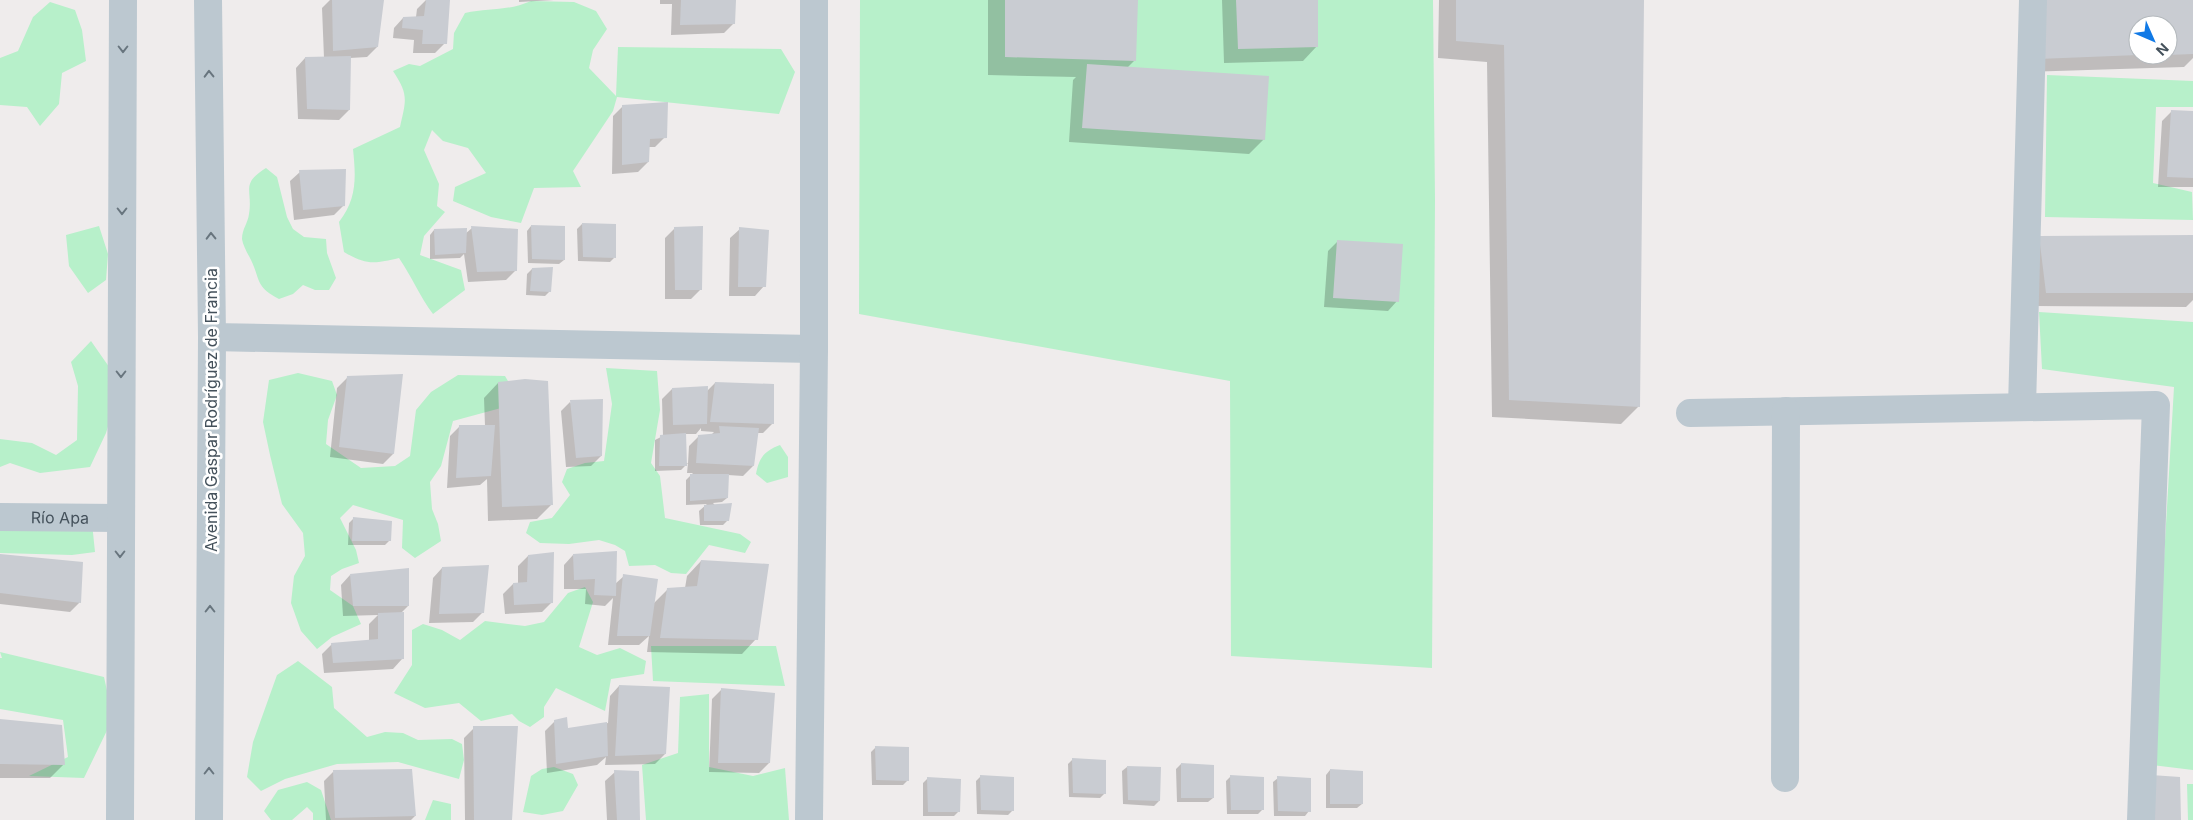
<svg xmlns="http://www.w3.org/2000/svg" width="2193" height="820" font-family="Inter,sans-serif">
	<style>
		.green { fill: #b7f0ca }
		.shadow { fill: #0003; fill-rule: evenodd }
		.building { fill: #c9ccd2 }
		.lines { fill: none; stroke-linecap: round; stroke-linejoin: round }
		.minor { stroke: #bcc8d0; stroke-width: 28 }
		.oneway { stroke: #68757e }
		.labels { text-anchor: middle; stroke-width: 5; stroke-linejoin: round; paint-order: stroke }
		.street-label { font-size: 16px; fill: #44515b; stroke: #fff }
	</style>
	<rect width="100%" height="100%" fill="#efecec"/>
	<path class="green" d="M860 0H1433L1435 200 1432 668 1231 656 1230 381 859 314Z
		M531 1 574 2 596 11 607 29 593 50 589 68 616 96 618 47 781 49 795 72 779 114 617 97 613 111 573 171 581 187 534 188 521 223 491 217 453 201 455 187 486 173 468 148 443 141 432 130 424 150 439 184 437 206 445 212 424 236 420 255 461 270 465 290 433 314C420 297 412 277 399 258 374 264 366 265 344 252L339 222C357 199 356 178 353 149L400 127C406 100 409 95 393 71L409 64 420 66 453 49 454 33 465 13C489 8 509 11 531 1Z
		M50 2 75 10 82 30 86 61 62 73 59 104 40 126 27 107 0 105V58L18 51 33 17Z
		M2047 75 2193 81V107H2156L2153 183 2192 192 2193 220 2045 217Z
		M266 168 277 177 287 217 293 229 304 237 326 239 327 253 336 278 329 290H315L303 285 293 294 279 299C255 286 261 281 251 260 248 254 243 246 242 239 242 229 248 223 249 214 253 190 240 184 266 168Z
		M99 226 108 254 106 280 88 293 69 266 66 235Z
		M2039 312 2193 322V770L2152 765 2174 387 2042 369Z
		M91 341 121 384 106 433 90 467 40 473 10 463 0 467V439L32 443 56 455 77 440 78 386 71 362Z
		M606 368 657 371 660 410 651 463 660 476 665 518 740 534 751 542 745 553 709 545 686 574 671 573 655 565 629 566 625 551 615 545 599 540 569 544 540 543 526 533 530 522 552 518 570 495 562 482 567 469 585 463 604 461 612 404Z
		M298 373 332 381 337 395 328 420 326 444 361 468 395 466 410 456 416 410 431 392 458 375 505 376 512 388 501 408 453 421 441 466 430 482 432 509 438 524 441 541 415 558 402 548 403 520 353 505 340 518 356 550 359 563 342 569 331 576 330 590 353 606 361 624 332 637 317 649 301 631 291 603 294 576 305 556 303 533 282 504 270 455 263 422 269 380Z
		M780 445 788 457V477L767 483 756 474C759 458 764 451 780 445Z
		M0 518 92 523 95 552 72 555 0 553Z
		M585 587 593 602 579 647 597 655 620 648 646 661 644 674 611 679 605 711 556 688 544 707V717L530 727 519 721 512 714 481 721 459 703 425 708 394 693 412 665V630L423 624 442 630 460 640 485 621 525 626 544 622 568 593Z
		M651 646H776L785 686 653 681Z
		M0 652 104 677 113 718 84 778 29 776 68 757 63 720 0 709V658H2Z
		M298 661 332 687 334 708 367 737 385 732 403 733 418 740 452 739 462 744 464 760 459 779 398 762 337 764 285 779 261 791 247 777 253 742 277 675Z
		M709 694V767L753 776 785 768 789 820H646L642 765 678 753 680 697Z
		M554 767 573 774 578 785 563 811 542 815 523 812 531 776 542 769Z
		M307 782 321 790 331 820H313V813L307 807 292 820H271L264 811 278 790Z
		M2187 784H2193V820H2188Z
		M433 800 451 804V820H425Z"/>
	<path class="shadow" d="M330 0H382L377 47 367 57 350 58 349 110 339 120 298 119 296 68 305 58H324L322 8Z
		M426 0H449L445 43 435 53H413L414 40 393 38 394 28 403 18 416 17 417 9Z
		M519 0H554L519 2Z
		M660 0H734V23L724 33 671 35 672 4H660Z
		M988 0H1137L1135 60 1127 68 1264 139 1249 154 1069 142 1073 80 1076 77 988 75Z
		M1222 0H1316L1317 46 1303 61 1224 63Z
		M1439 0H1643L1639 406 1621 424 1492 417 1487 62 1438 58Z
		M2193 0V58L2184 67 2025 72 2028 1ZM2138 25H2168V55H2138Z
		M623 106 665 137 655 147H648V162L638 172 612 174 613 116Z
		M2172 111 2193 112V187H2158L2162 121Z
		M300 172 343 206 334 215 294 220 290 181Z
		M582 224 614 258 610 262 578 261 577 229Z
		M531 226 564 260 559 264 528 263 527 231Z
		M472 228 516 270 506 280 468 282 464 254 460 258 430 259V235L434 230 465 234Z
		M675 228 701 289 691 299H665V238Z
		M740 229 764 286 755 296H729L730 238Z
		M2193 236V300L2186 307 2032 306 2040 238Z
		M1338 241 1397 301 1388 311 1324 307 1328 251Z
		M532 269 550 291 545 296 526 295 527 274Z
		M401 376 393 454 383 464 330 457 337 388 347 378Z
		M498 383 552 504 537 519 488 521 487 479 480 485 447 488 450 436 460 426H485L484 398Z
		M715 383 773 423 763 433H757L753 466 743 476 728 475 727 498 722 502 713 503 728 520 723 525H700L699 511 707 504 686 505V480L693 473H687L688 463 681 470 655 471V440L663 436 662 399 672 389 706 392ZM701 428V431L714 432 711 435 699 436 689 446 688 463H686L685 434H696Z
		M570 402 601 456 591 466 566 467 561 411Z
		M354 518 389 541 385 545H348L349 523Z
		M0 555 80 602 70 612 0 604Z
		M573 555 615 584 624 576 654 603 668 589 685 588 687 576 701 561 756 639 742 654 647 652 649 636 639 645H608L613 598 605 606 585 604 586 589H564V565Z
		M528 556 552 602 542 612 505 614 503 594 513 584H518V566Z
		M442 568 483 612 473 622 429 623 433 578Z
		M350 575 408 606 401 613 402 659 393 669 324 673 322 654 332 644 369 641V624L378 615 343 616 341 585Z
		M619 686 665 754 655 764 605 765 606 757 597 765 547 773 545 731 555 721 567 730 608 723 610 696Z
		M722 689 769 763 759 773 709 772 712 699Z
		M0 720 64 764 50 778H0Z
		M474 728 510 820H465L464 738Z
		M876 747 908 780 903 785H872L871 752Z
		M1073 759 1105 793 1100 798 1069 797 1068 764Z
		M1181 764 1213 798 1208 802H1177L1176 769Z
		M1127 767 1159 801 1154 806 1123 804 1122 771Z
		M1330 770 1362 804 1357 808H1326V775Z
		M333 772 415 816 411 820H326L324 781Z
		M615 772 638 820H607L605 781Z
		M981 776 1013 810 1008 815 977 814 976 781Z
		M1231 776 1263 809 1258 814H1227L1226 781Z
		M928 778 959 811 954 816H923V783Z
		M1278 778 1309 811 1305 816H1274L1273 782Z"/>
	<path class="building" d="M332 0H384L378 47 333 51Z
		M426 0H450L447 44H422L423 30 402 28 403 17 424 16Z
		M681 0H736L735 24 680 25Z
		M1005 0H1138L1136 61 1005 57Z
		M1236 0H1318V47L1238 49Z
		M1456 0H1644L1640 407 1509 400 1504 45 1456 41Z
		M2041 0H2193V54L2168 55V25H2138V55L2038 59Z
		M351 56 350 110 307 109 305 57Z
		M1087 64 1269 76 1265 140 1082 128Z
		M668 102 667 138 650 139 649 162 622 165V105Z
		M2171 110 2193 111V178L2167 177Z
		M346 169 345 206 303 210 299 170Z
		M582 223 616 224V258L583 257Z
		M531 225 565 226V260L532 259Z
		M471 226 518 229 517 271 477 272Z
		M703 226 702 290H675L674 227Z
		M739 227 769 230 766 287H738Z
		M467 228 466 253 435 255 434 229Z
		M2193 235V293H2046L2039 236Z
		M1337 240 1403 244 1399 302 1333 298Z
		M553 267 551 292 530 291 532 268Z
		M403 374 394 454 339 447 347 376Z
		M525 379 548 381 553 505 502 507 498 382Z
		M715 382 774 384V424L710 422Z
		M708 386 707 424 673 425 672 388Z
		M603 399 602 456 576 458 570 400Z
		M459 425H495L491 476 456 478Z
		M719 426 759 428 754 466 696 463 698 435 720 433Z
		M686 433 687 466H659L660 435Z
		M690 474H729L728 498 690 501Z
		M732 503 729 521H704V505Z
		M353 517 392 521 391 541H352Z
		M617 551 616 596 594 595 595 579 574 580 573 554Z
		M554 552 553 603 514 605 513 583 527 582 528 555Z
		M0 554 83 562 81 603 0 593Z
		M701 560 769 564 758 640 660 638 667 588 697 586Z
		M489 565 484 613 439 614 442 567Z
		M409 568V606H353L350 574Z
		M623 574 658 579 650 636H617Z
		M404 612V659L333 663 331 643 378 639V613Z
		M619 685 670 687 666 754 615 756Z
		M721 688 775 693 770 763H718Z
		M567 717 568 728 607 722 608 756 556 764 554 720Z
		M0 719 62 725 65 765 0 764Z
		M473 726H518L512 820H474Z
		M875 746 909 747V781L876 780Z
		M1072 758 1106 760V794L1073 793Z
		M1181 763 1214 765V798H1181Z
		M1127 766 1161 767 1160 801 1128 800Z
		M412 769 416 816 335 818 333 770Z
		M1330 769 1363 771V804H1330Z
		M614 770 639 771 640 820H617Z
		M980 775 1014 777V811L981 810Z
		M1230 775 1264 777V810H1231Z
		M2151 775 2180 777 2181 820H2149Z
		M1277 776 1311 778V812L1278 811Z
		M927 777 961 779 960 812H928Z"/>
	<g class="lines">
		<g class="minor">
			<path d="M208 0 212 337 209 820"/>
			<path d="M212 337 814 349"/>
			<path d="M2022 407 2033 0"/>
			<path d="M1690 413 2156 405 2141 820"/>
			<path id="s1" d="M0 517 120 518"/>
			<path d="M1785 778 1786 411"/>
			<path d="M120 820 123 0"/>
			<path d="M809 820 814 349V0"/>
		</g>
	</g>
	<defs><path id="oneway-chevron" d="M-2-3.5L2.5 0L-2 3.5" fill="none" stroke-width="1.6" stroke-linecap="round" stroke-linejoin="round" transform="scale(1.25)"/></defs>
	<g class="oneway">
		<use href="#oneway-chevron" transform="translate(123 49) rotate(90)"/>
		<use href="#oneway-chevron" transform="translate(209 74) rotate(-91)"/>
		<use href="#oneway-chevron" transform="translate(122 211) rotate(90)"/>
		<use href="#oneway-chevron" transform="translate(211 236) rotate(-91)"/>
		<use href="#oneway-chevron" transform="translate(121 374) rotate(90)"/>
		<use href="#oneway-chevron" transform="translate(120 554) rotate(90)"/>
		<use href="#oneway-chevron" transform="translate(210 609) rotate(-90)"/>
		<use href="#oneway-chevron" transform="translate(209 771) rotate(-90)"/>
	</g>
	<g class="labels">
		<g class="street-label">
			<text transform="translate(211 410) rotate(-90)" y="6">Avenida Gaspar Rodríguez de Francia</text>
			<text dy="6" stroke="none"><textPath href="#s1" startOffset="60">Río Apa</textPath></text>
		</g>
	</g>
	<g transform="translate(2153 40) rotate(135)"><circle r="24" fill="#ffffff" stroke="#b4b9bd"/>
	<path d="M0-4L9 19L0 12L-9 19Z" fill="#1079e6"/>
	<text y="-8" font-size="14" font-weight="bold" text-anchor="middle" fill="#44515b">N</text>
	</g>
</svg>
